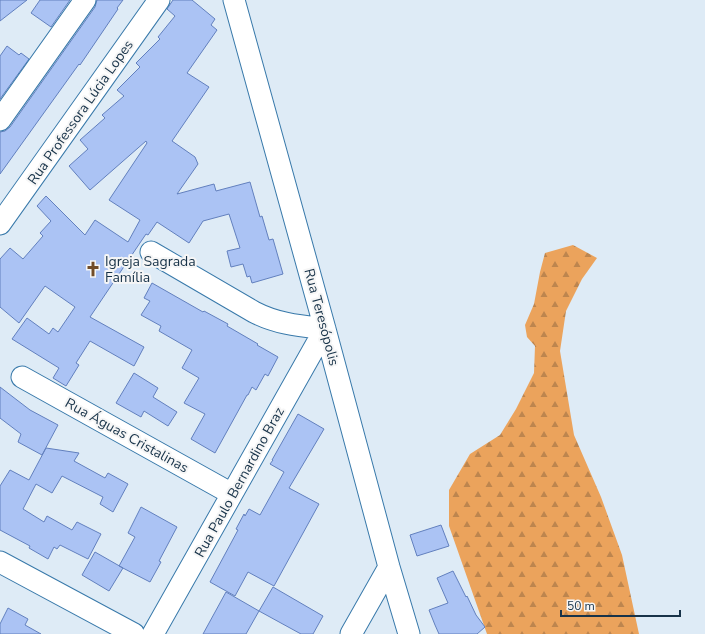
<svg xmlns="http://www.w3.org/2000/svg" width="705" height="634" font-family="'Nunito Sans',sans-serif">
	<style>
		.forest { fill: url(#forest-firs) }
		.building { fill: #abc3f4; stroke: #6280be }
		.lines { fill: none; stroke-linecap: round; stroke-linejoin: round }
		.minor-casing { stroke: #3879aa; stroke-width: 23 }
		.minor { stroke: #fff; stroke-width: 21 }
		.labels { text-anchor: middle; stroke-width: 4; stroke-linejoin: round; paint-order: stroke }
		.street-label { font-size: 14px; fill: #183349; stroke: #f6f6f6 }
		.poi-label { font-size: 14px; fill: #183349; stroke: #f6f6f6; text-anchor: start }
	</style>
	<defs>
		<pattern id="forest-firs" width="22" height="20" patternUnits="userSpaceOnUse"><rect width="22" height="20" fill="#eba35c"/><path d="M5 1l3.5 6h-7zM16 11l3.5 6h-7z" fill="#bd854e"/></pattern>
	</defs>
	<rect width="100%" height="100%" fill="#deebf6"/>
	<path class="forest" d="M573 245 597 258 582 279 566 311 560 351 574 435 601 497 622 555 639 634H487L449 526V490L470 454 500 435 516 409 534 373 535 346 527 337 525 325 534 304 540 272 545 253Z"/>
	<path class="building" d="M0 0H27L0 21Z
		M40 0H70L51 27 31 13Z
		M97 0H123L117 8 118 9 80 65 79 64 0 174V132L5 131 10 127 95 7Z
		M173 0H192L215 19 211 25 217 30 187 73 209 87 172 141 195 157 198 164 177 194 214 184 216 191 250 182 260 217 262 216 269 240 273 239 283 274 252 283 250 276 247 277 243 264 231 267 227 251 240 248 229 214 203 221 189 243 157 222 148 235 146 234 90 317 144 347 134 366 90 341 76 363 79 365 66 386 53 378 59 368 12 339 27 318 49 334 53 328 58 332 75 307 45 286 19 323 0 307V259L10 248 23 259 43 236 40 233 51 221 37 206 46 196 85 235 95 220 128 242 140 220 109 200 147 143 146 141 90 190 69 166 88 149 80 140 105 118 102 115 124 96 117 90 140 67 136 63 160 39 158 37 175 16 167 9Z
		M7 46 19 55 21 53 29 59 0 99V56Z
		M152 283 203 312 204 311 228 324 227 326 258 344 257 345 278 357 268 376 265 374 256 390 252 387 248 395H247L215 453 191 439 205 414 184 403 199 378 182 368 192 350 159 331 161 326 141 315 150 301 144 298Z
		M134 373 158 388 153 397 177 412 168 426 144 411 141 417 116 403Z
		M0 387 30 410 58 425 42 455 18 442 21 434 0 418Z
		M298 414 324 429 289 488 319 504 274 586 248 572 235 596 210 582 238 530 236 529 244 514 245 516 249 509 260 515 284 472 270 464 273 460H272Z
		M46 448 79 453 74 461 105 478 108 473 128 484 113 512 100 504 103 497 62 476 52 493 36 484 23 509 44 522 47 516 72 530 77 522 101 534 88 559 60 545 57 549 54 547 48 559 29 548 30 546 0 530V486L10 470 29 480Z
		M141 507 177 527 159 561 161 562 150 582 119 566 135 537 128 533Z
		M441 525 449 546 417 556 410 535Z
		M95 552 123 568 109 591 82 575Z
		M453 571 466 597 467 596 476 615 485 627 477 634H439L435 625 429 610 448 603 437 578Z
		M273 587 323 616 313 634H301L259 611Z
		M226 592 259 611 246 634H203Z
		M8 608 28 619 25 625 41 634H0V624Z"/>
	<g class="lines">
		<defs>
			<path id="minor" d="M234 0 325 329 389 567 409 634
				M0 120 85 0
				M0 224 159 0
				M151 252 254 312C277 324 300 326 325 329L153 634
				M22 377 232 494
				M0 562 134 634
				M351 634 389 567"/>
		</defs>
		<use href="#minor" class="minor-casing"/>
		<use href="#minor" class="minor"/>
	</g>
	<defs>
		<symbol id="church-bare" viewBox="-9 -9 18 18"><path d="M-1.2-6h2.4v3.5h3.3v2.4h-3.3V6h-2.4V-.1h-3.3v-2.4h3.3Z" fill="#724d28" stroke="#f6f6f6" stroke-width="2.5" paint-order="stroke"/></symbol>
	</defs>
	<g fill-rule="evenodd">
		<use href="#church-bare" x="82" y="258" width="22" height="22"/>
	</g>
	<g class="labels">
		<g class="street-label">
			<text transform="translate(80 112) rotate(-55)" y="5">Rua Professora Lúcia Lopes</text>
			<text transform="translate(322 317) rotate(75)" y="5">Rua Teresópolis</text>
			<text transform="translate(127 435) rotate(29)" y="5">Rua Águas Cristalinas</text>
			<text transform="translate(239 482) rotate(-61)" y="5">Rua Paulo Bernardino Braz</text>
		</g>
		<g class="poi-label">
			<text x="105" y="266">Igreja Sagrada<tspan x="105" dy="16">Família</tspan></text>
		</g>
	</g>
	<path d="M561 610v6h119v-6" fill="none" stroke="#183349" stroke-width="2"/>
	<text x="567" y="610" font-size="12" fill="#183349" stroke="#f6f6f6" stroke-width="3" paint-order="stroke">50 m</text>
</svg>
